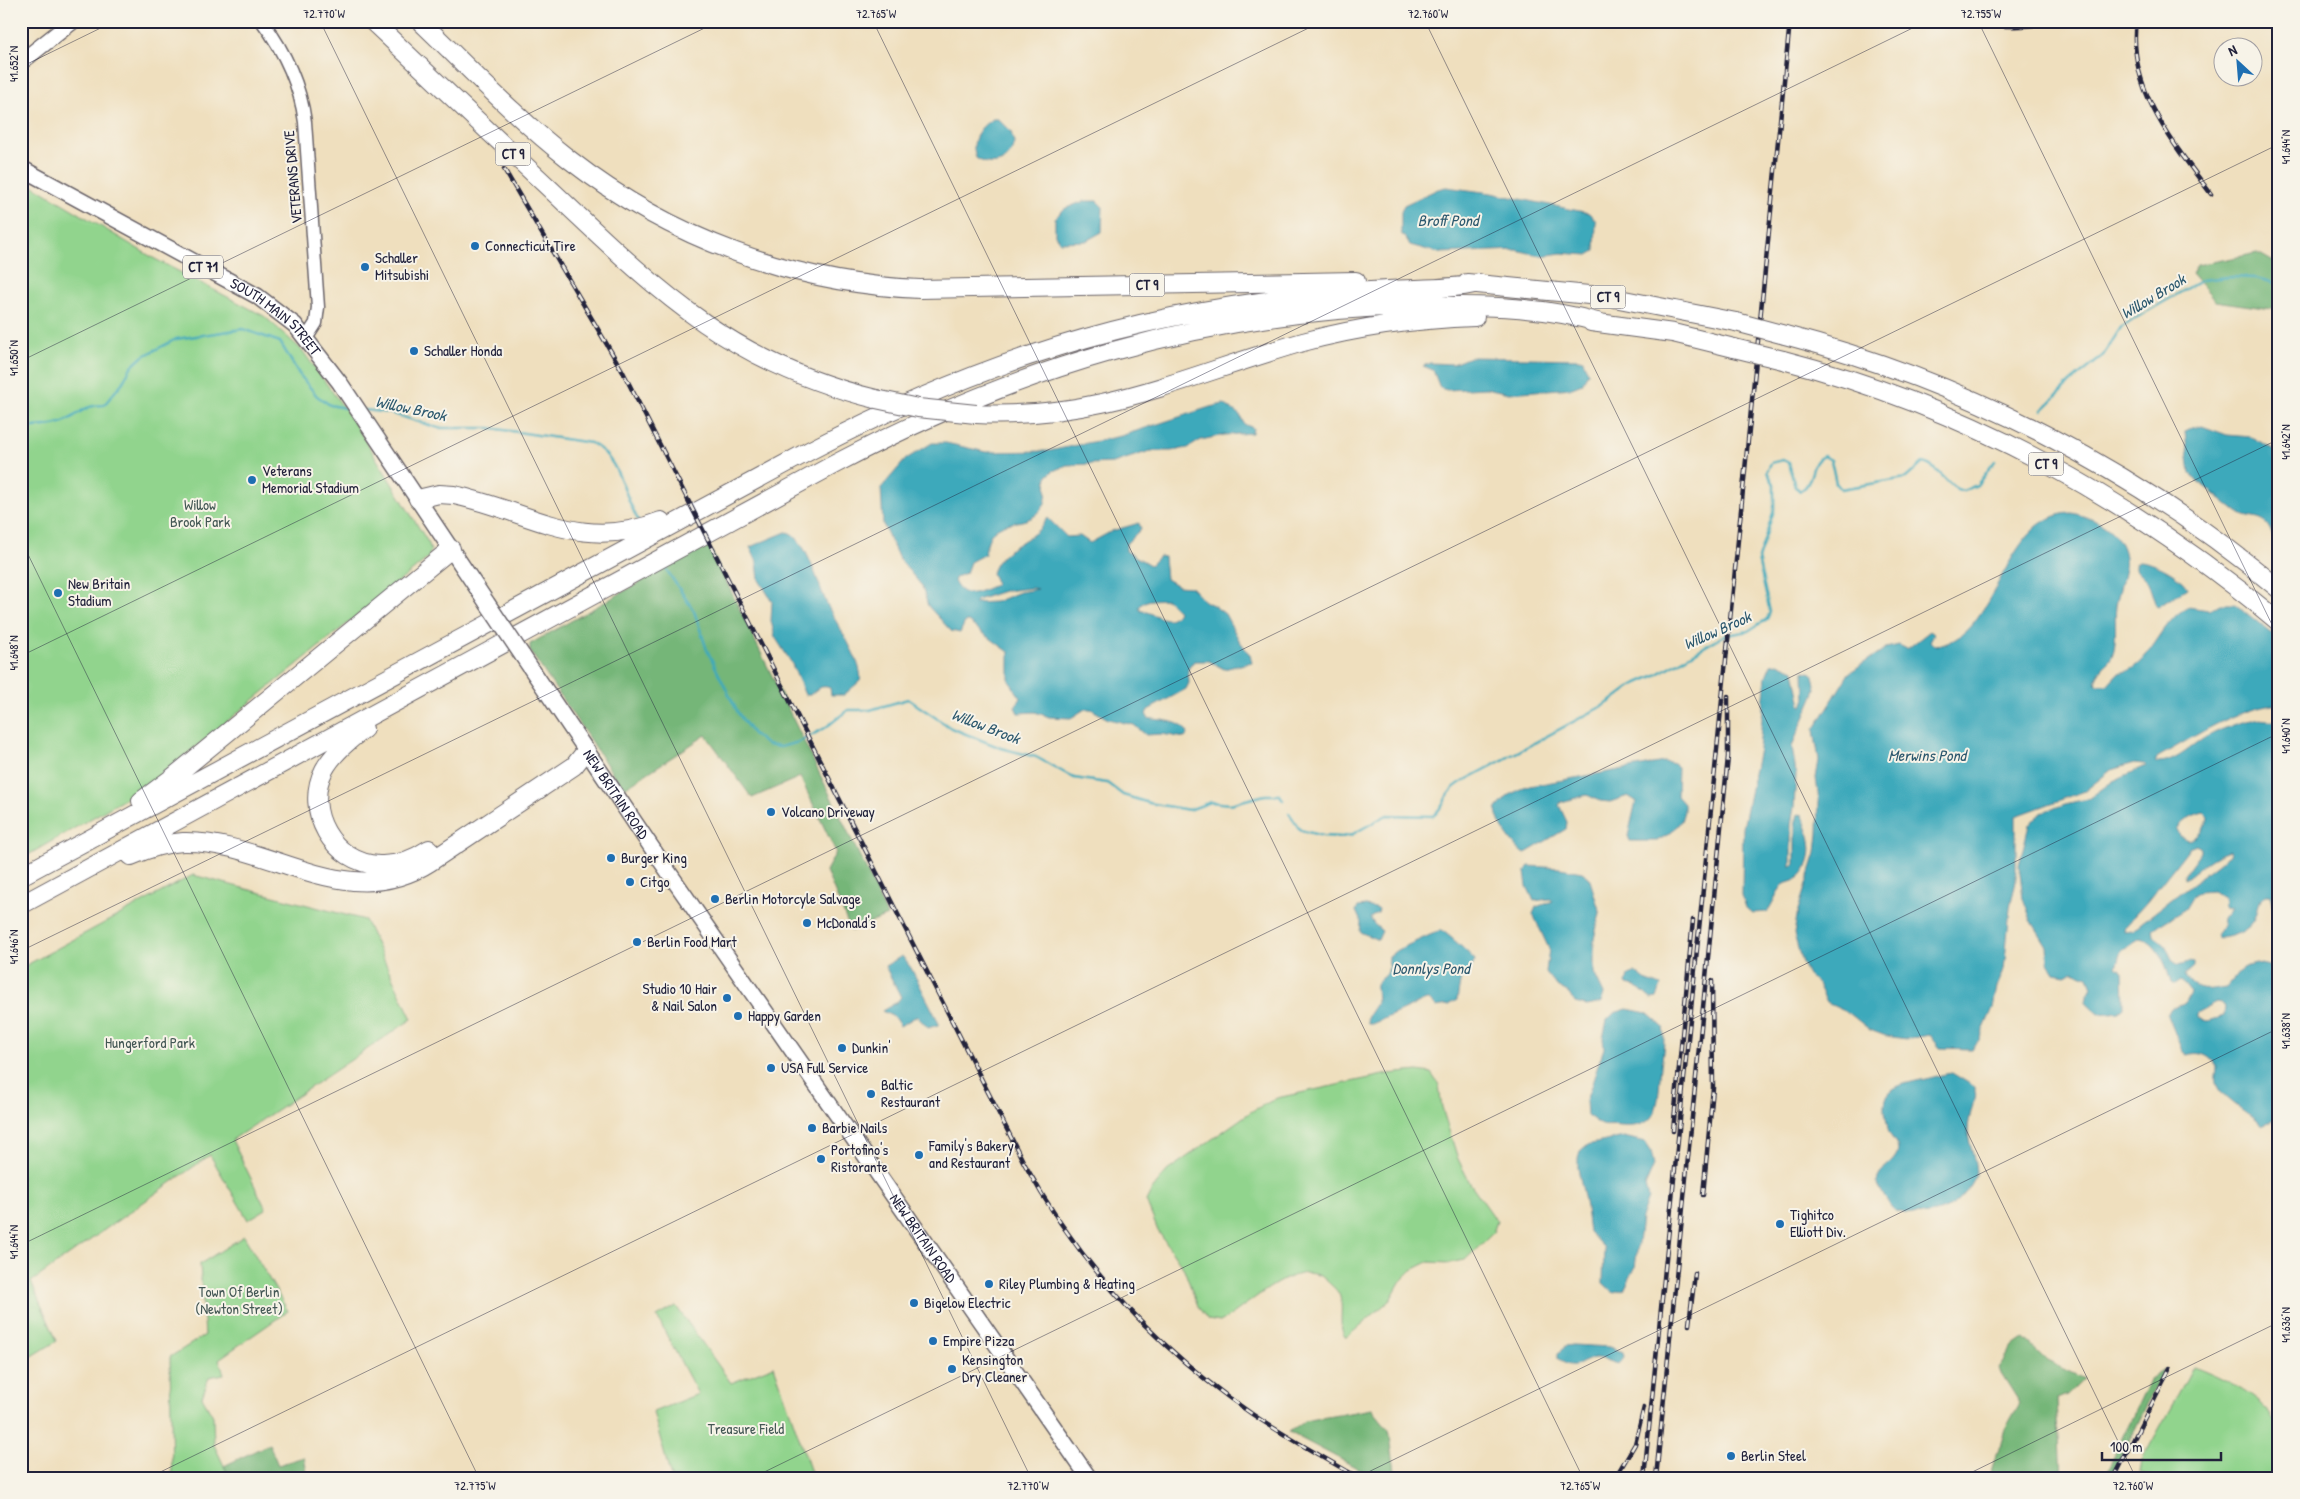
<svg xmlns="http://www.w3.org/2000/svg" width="2300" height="1499" font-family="'Patrick Hand',sans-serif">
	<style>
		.green { fill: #91d48d; stroke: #5a7b64 }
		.forest { fill: #74b678; stroke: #4b6c5a }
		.water { fill: #3ca9bb; stroke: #2f667b; fill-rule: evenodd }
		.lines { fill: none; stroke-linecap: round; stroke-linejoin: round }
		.stream { stroke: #3ca9bb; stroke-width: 2.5 }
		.minor-casing { stroke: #6a6469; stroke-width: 15 }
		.major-casing { stroke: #6a6469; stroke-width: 18 }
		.highway-casing { stroke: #6a6469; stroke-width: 20 }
		.minor { stroke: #fff; stroke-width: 12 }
		.major { stroke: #fff; stroke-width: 15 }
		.highway { stroke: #fff; stroke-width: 18 }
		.rail-casing { stroke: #22223b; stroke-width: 4.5 }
		.rail { stroke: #f7f3e8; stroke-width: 2.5; stroke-dasharray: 8; stroke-linecap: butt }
		.major-bridge-casing { stroke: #6a6469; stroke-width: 18; stroke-linecap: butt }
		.highway-bridge-casing { stroke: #6a6469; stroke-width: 20; stroke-linecap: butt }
		.major-bridge { stroke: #fff; stroke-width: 15 }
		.highway-bridge { stroke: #fff; stroke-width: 18 }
		.ticks { fill: none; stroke: #22223b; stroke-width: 1; stroke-opacity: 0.45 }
		.poi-dot { fill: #1f6fb2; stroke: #f7f3e8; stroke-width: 2 }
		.labels { text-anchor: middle; stroke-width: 4; stroke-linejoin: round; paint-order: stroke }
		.shield { fill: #f7f3e8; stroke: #62616f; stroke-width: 1 }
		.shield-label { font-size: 14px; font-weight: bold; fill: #22223b }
		.street-label { font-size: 15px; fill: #22223b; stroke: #f7f3e8 }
		.poi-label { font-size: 15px; fill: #22223b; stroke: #f7f3e8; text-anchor: start }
		.park-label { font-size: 15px; fill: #435754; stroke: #f7f3e8 }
		.water-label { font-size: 16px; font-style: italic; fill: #2c586e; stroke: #f7f3e8 }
		.neatline { fill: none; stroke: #22223b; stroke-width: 2 }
		.ticks-label { font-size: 12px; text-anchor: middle; fill: #22223b }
	</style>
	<rect width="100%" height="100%" fill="#f7f3e8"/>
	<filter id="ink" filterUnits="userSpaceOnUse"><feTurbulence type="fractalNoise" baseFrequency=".02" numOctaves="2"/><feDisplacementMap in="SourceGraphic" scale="10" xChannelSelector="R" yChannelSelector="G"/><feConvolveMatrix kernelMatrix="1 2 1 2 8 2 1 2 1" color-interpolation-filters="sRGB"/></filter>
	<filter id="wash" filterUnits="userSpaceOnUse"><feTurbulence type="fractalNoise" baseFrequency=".0096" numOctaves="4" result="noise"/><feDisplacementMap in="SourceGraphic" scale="20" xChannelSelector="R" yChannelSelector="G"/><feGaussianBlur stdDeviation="1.12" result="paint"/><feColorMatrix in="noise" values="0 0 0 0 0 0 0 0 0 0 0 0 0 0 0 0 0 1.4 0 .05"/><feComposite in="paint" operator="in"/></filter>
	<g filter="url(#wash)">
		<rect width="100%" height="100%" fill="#efdfbe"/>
		<path class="green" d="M32 185 155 259 264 316 302 350 352 419 429 544 431 551 428 558 149 785 21 859V206Z
			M193 875 365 920 412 1019 232 1140 266 1209 248 1220 210 1155 31 1282 57 1341 21 1363V968Z
			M1418 1071 1431 1073 1439 1085 1442 1108 1458 1159 1470 1183 1497 1221 1493 1233 1465 1260 1450 1263 1428 1262 1412 1270 1400 1282 1390 1300 1346 1338C1337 1329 1344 1309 1340 1297 1338 1290 1333 1287 1328 1282 1299 1252 1247 1308 1220 1322L1208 1320 1198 1307 1184 1269 1158 1231 1146 1201 1151 1191 1167 1171 1252 1111 1277 1098 1388 1074Z
			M244 1236 288 1311 219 1359 224 1374 209 1377 202 1397 213 1416 214 1445 230 1478H172L170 1357 205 1335 200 1264Z
			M676 1306 731 1383 774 1366 813 1478H671L653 1412 698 1394 657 1317Z
			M2193 1367C2217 1375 2270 1401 2279 1428 2282 1439 2279 1465 2279 1478H2151L2140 1472 2142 1460Z"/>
		<path class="forest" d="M2258 253 2279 265V310L2215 301 2192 274 2197 265Z
			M708 544 865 867 887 916 851 931 826 871 836 852 800 777 752 798 706 735 623 789 530 651V644Z
			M2024 1339 2047 1361 2084 1379 2069 1394 2057 1399 2061 1478H1990L2005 1429 2020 1403 1998 1368 2014 1346Z
			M2164 1370 2111 1478H2104L2150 1379Z
			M1372 1409 1389 1430 1395 1471 1392 1478H1376L1289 1432 1304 1421Z
			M269 1444 278 1465 304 1457 308 1478H230L224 1466Z"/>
		<path class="water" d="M993 119H998L1011 132 1014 143C1011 163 992 169 976 158 970 142 978 127 993 119Z
			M1446 187 1491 193 1589 213 1596 221 1595 251 1588 255 1561 253 1541 256 1517 250 1439 253 1410 245 1401 233V212L1404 205 1438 189Z
			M1084 201H1097L1103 207 1102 232 1086 241 1060 242 1055 235V218L1064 209Z
			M1470 357 1579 359 1583 360 1588 373 1582 384 1572 388 1509 393 1486 388 1447 390 1440 388 1433 370 1423 366 1430 363 1453 364Z
			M1224 404 1240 415 1244 424 1253 428 1252 433 1224 435 1201 440 1188 448 1171 451H1150L1113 463 1067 465 1053 471 1047 476C1045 487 1049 497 1043 507 1027 534 990 508 985 554L970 562 966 573 956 577 954 581C963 602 981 591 995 585L996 582 992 573C999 551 1018 546 1035 533 1041 529 1043 523 1048 518L1067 537 1080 536 1090 543 1112 531 1139 523 1141 529 1126 544V551L1150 565 1159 556 1164 557 1166 579 1178 586 1191 587 1204 601 1213 605 1225 614 1239 640 1250 655 1252 662 1224 669 1209 661H1194L1188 669 1189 683 1186 689 1148 710 1146 714 1148 718C1160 721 1182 719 1188 734L1185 738 1162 734 1146 735 1134 725 1108 719 1091 709H1085L1071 718 1049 717 1035 712 1018 713 1015 707 1021 698 1009 681V652L968 622H965L960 633 951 631 928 606 922 586 899 559 883 524 881 488 906 459 932 443H946L986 452 1049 451 1121 436 1210 407ZM1032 588 1038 589 1020 592 995 602 974 603 977 600 1004 591ZM1167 599 1178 611C1169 629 1154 611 1141 611L1139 608C1143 598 1157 600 1167 599Z
			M2202 426 2227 435 2251 437 2279 452V554C2273 543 2273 523 2258 519 2250 517 2246 517 2238 513L2190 474 2185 432 2188 429Z
			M2072 513C2100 519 2129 536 2125 568 2123 581 2118 593 2116 606 2114 621 2118 641 2112 656 2108 665 2093 674 2096 685H2107L2118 673C2121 672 2126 672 2129 670 2152 659 2163 619 2188 607L2209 610 2220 604H2235L2279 639V704C2232 710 2198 735 2158 757L2154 762C2171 768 2194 743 2208 736 2220 730 2238 722 2252 720 2261 719 2269 723 2279 720V918L2274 914 2270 895H2265C2258 900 2259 909 2256 916 2251 931 2231 938 2217 938L2216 933 2222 927 2223 918 2231 908 2224 907 2223 897 2212 891 2199 892 2194 894 2185 909 2153 929 2154 936C2157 939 2162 941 2164 944 2170 951 2169 959 2178 965L2189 962 2194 963V967L2185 975C2193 995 2210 989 2227 987L2244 966 2256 963 2269 966 2273 979 2279 980V1117L2263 1125C2252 1115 2220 1098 2216 1082 2215 1077 2217 1072 2217 1067 2210 1055 2200 1051 2187 1055L2182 1051 2167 1013 2170 1008 2185 1003 2191 993 2181 981 2175 985 2171 983C2168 967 2157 942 2140 938L2121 951 2116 966 2123 971 2124 1007 2119 1012 2099 1014 2086 1002 2087 996 2092 987 2088 977 2073 971 2065 975 2055 973 2048 962 2047 946 2031 920 2023 898 2019 865 2029 825 2039 814 2065 804 2088 799 2113 781 2146 766 2144 764 2135 763 2111 770 2085 791 2016 816V880L2010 908 2004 970 1997 987 1993 1008 1979 1040 1972 1049 1940 1048 1930 1035 1906 1039 1886 1036 1870 1030 1849 1013 1827 1003 1818 984 1808 975 1802 963 1794 934 1798 910 1816 853 1818 833 1819 801 1816 778 1819 760 1814 730 1849 673 1886 648 1899 645 1907 649 1930 631 1934 634 1930 641 1934 646C1999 641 2001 514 2072 513ZM2204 812 2208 816C2208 825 2198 838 2189 840L2179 836 2176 829C2183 821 2193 814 2204 812ZM2196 845 2201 848V852L2184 875 2185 879C2198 869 2212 856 2229 851L2230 854 2132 930 2124 931 2123 928 2146 903 2189 848ZM2216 1003 2221 1004 2225 1007 2224 1016 2207 1021 2197 1018V1013Z
			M786 532C805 533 819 588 827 604 834 621 865 664 860 681L844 695H831L830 688C821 684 816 690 810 695H805L791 662 775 637 771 621 772 601 759 580 757 562 750 547Z
			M2139 561C2152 561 2182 576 2187 588L2158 607 2155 603 2148 582 2136 570V563Z
			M1778 663 1794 670 1801 706H1803L1805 701 1804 671 1812 673 1816 688 1814 695 1792 746 1796 774 1794 807 1791 826V867L1795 863V826L1798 814 1802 815C1811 836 1818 862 1797 879 1793 882 1787 882 1783 885 1776 893 1773 904 1767 912L1752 913 1746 908 1742 895 1743 828 1759 749 1766 676 1771 664Z
			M1664 762 1675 764 1678 767 1677 796 1684 804V811L1681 821 1672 832 1657 841H1630L1628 836 1636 801 1628 796 1610 802 1600 801 1587 795 1561 802 1559 805 1567 822 1566 829 1524 854C1515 848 1493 819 1497 808L1508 796 1524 787Z
			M1529 866 1560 868 1582 872 1589 877 1600 913 1594 939V973L1604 994 1601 1003 1587 1006 1575 1003 1569 993 1557 986 1546 972 1549 949 1533 914 1536 907 1553 901 1550 899 1534 901 1527 886 1525 872Z
			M1366 906 1379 909 1378 913 1370 918 1374 924 1382 931 1378 940 1360 932 1361 922 1356 911 1358 907Z
			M1441 930C1447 933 1470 954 1475 960L1472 967 1461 977 1457 1000 1448 1005 1436 1007 1429 1000H1426L1372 1024H1368L1367 1017 1377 1002C1376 978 1372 988 1388 972L1389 956 1397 950Z
			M902 956 911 968 938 1021V1025L928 1028 917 1016 900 1026 894 1017 882 1011 897 1002 901 997 885 966Z
			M1635 972 1645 980 1661 986 1657 998 1651 999 1636 986 1626 984 1628 976Z
			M1627 1009 1647 1013 1663 1027C1666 1044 1661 1060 1660 1077 1658 1106 1658 1129 1622 1126 1599 1124 1608 1130 1587 1115L1586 1101 1604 1048 1603 1038 1607 1020 1614 1013Z
			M1952 1073 1975 1087C1976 1102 1968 1115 1968 1131 1969 1146 1976 1160 1976 1175 1964 1202 1942 1218 1912 1214 1906 1213 1898 1213 1893 1209 1887 1202 1880 1190 1877 1182 1878 1167 1896 1164 1898 1150 1898 1142 1889 1137 1888 1129 1880 1092 1887 1087 1921 1080 1932 1078 1942 1074 1952 1073Z
			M1624 1137 1645 1142 1651 1151 1654 1165 1645 1186 1648 1198 1641 1218 1635 1268 1624 1290 1614 1293 1603 1283 1604 1248 1589 1232 1585 1201 1578 1168V1158L1580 1151 1587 1145Z
			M1573 1345 1610 1347 1623 1352 1624 1357 1618 1364C1611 1363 1601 1357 1595 1358 1583 1360 1572 1373 1558 1358V1353L1566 1346Z"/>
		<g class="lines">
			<path class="stream" d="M365 410 390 413 439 428H490L591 443C620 458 623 494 638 520
				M2042 410 2071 382 2102 357 2122 326 2202 280 2228 277 2256 278 2279 284
				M21 429C33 426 46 427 57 424 79 419 78 405 104 405L123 382 131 367 142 357 176 339 243 329 280 342 299 374 317 396 330 405 350 409
				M666 569 694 611 707 650 738 713 753 734 767 745 780 747 799 742 825 728 848 710H870L908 699 951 728 1001 748 1036 757 1074 778 1107 783 1123 795 1149 803 1189 810 1211 802 1230 804 1265 795H1280L1283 800
				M1289 813 1300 830 1323 836 1342 837 1351 835 1387 815 1433 816C1444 808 1445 792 1460 783L1610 702 1633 685 1658 674 1723 636 1748 631 1767 619 1770 612 1758 559 1774 510V484L1767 472 1771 463 1783 460 1789 463 1795 486 1800 491C1815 484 1808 461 1824 456L1831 460 1836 483 1841 489 1906 478 1923 463C1941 467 1948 489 1963 491L1977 485 1995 461"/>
		</g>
	</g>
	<g filter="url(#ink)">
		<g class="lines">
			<defs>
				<path id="minor" d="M262 21C285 52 300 84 305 122L318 307 316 323 307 337"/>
				<g id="major">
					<path d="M21 62 73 21"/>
					<path id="s1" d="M21 168 257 296 295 325 340 383 487 603"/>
					<path id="s2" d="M522 655 656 854 1089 1478"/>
				</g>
				<path id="highway" d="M372 21C431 77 489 132 548 187 655 288 728 363 876 399
					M420 21C469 68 517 119 570 160 670 238 794 284 920 289L1356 281
					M1467 283 1609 297 1736 322
					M1591 322 1673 333 1734 348
					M1785 335C1965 382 2136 470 2279 589
					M1783 360C1966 407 2135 501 2279 622
					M976 414C1101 420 1187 375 1303 342 1359 327 1417 319 1475 317
					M418 499 439 494 454 495C531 511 579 553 661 521
					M364 729C349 740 333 753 324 770 303 811 333 863 379 865 398 866 414 859 429 849
					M141 801 172 778 451 549
					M131 856C147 849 165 843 183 842 269 840 346 916 430 862L574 766 586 751
					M21 876 811 450C957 374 1097 324 1260 302 1303 296 1345 292 1388 290 1418 288 1449 290 1479 283
					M21 905 835 464C1017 368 1204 311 1411 306 1474 305 1539 305 1601 323"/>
			</defs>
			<use href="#minor" class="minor-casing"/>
			<use href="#major" class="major-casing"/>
			<use href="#highway" class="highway-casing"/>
			<use href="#minor" class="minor"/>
			<use href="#major" class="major"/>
			<use href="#highway" class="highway"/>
			<defs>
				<path id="rail" d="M1974 21C2001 28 2028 28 2055 21
					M2136 21C2127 88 2173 143 2211 194
					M504 169 623 372 1024 1163C1079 1264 1156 1348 1252 1414 1286 1437 1323 1457 1359 1478
					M1673 1131 1693 920
					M1703 1195 1713 1088 1712 981
					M1689 1325 1695 1273
					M1615 1478 1635 1444 1644 1407
					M1644 1478 1790 21
					M1656 1478 1728 757V696
					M2114 1478 2170 1368"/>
			</defs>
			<use href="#rail" class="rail-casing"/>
			<use href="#rail" class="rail"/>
			<defs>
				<path id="major-bridge" d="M487 603 522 655"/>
				<path id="highway-bridge" d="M1736 322 1785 335
					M1734 348 1783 360
					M876 399 918 408 976 414"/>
			</defs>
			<use href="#major-bridge" class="major-bridge-casing"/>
			<use href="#highway-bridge" class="highway-bridge-casing"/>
			<use href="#major-bridge" class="major-bridge"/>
			<use href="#highway-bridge" class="highway-bridge"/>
		</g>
	</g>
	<path class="ticks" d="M320 21 1031 1478M873 21 1583 1478M1425 21 2136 1478M1978 21 2279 639M21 67 115 21M21 361 719 21M21 540 479 1478M21 656 1323 21M21 951 1927 21M21 1245 2279 144M148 1478 2279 439M752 1478 2279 733M1356 1478 2279 1028M1960 1478 2279 1322"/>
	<g class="poi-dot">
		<circle cx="475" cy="246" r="5"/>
		<circle cx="365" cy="267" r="5"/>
		<circle cx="414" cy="351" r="5"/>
		<circle cx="252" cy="480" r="5"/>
		<circle cx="58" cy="593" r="5"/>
		<circle cx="771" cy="812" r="5"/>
		<circle cx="611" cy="858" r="5"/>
		<circle cx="630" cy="882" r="5"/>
		<circle cx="715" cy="899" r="5"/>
		<circle cx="807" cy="923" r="5"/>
		<circle cx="637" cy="942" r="5"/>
		<circle cx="727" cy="998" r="5"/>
		<circle cx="738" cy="1016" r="5"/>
		<circle cx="842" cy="1048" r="5"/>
		<circle cx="771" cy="1068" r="5"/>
		<circle cx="871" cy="1094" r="5"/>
		<circle cx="812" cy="1128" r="5"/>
		<circle cx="919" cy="1155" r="5"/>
		<circle cx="821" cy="1159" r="5"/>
		<circle cx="1780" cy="1224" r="5"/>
		<circle cx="989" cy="1284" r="5"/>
		<circle cx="914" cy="1303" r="5"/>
		<circle cx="933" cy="1341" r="5"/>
		<circle cx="952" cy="1369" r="5"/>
		<circle cx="1731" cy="1456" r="5"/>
	</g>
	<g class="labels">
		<g class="shield">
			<rect x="495.5" y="142.5" width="35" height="23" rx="4"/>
			<rect x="183" y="255.5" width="40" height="23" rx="4"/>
			<rect x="1129.5" y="273.5" width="35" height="23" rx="4"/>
			<rect x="1590.5" y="285.5" width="35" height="23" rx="4"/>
			<rect x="2028.5" y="452.5" width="35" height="23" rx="4"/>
		</g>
		<g class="shield-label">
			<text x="513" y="159">CT 9</text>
			<text x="203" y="272">CT 71</text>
			<text x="1147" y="290">CT 9</text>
			<text x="1608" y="302">CT 9</text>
			<text x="2046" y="469">CT 9</text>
		</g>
		<g class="street-label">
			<text transform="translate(293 177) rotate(-95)" y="5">VETERANS DRIVE</text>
			<text dy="5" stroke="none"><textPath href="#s1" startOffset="296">SOUTH MAIN STREET</textPath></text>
			<text dy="5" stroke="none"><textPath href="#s2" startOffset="168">NEW BRITAIN ROAD</textPath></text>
			<text dy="5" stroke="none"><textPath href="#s2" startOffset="708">NEW BRITAIN ROAD</textPath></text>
		</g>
		<g class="poi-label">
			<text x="485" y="251">Connecticut Tire</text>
			<text x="375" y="263">Schaller<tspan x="375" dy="17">Mitsubishi</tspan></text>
			<text x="424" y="356">Schaller Honda</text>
			<text x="262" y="476">Veterans<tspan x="262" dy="17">Memorial Stadium</tspan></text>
			<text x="68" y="589">New Britain<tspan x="68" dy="17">Stadium</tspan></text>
			<text x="781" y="817">Volcano Driveway</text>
			<text x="621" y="863">Burger King</text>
			<text x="640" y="887">Citgo</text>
			<text x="725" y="904">Berlin Motorcyle Salvage</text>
			<text x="817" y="928">McDonald's</text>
			<text x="647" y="947">Berlin Food Mart</text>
			<text x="717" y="994" text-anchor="end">Studio 10 Hair<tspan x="717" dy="17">&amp; Nail Salon</tspan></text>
			<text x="748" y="1021">Happy Garden</text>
			<text x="852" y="1053">Dunkin'</text>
			<text x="781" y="1073">USA Full Service</text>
			<text x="881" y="1090">Baltic<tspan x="881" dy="17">Restaurant</tspan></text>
			<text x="822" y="1133">Barbie Nails</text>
			<text x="929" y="1151">Family's Bakery<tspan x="929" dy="17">and Restaurant</tspan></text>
			<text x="831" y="1155">Portofino's<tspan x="831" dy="17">Ristorante</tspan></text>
			<text x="1790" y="1220">Tighitco<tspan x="1790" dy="17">Elliott Div.</tspan></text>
			<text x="999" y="1289">Riley Plumbing &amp; Heating</text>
			<text x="924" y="1308">Bigelow Electric</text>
			<text x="943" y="1346">Empire Pizza</text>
			<text x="962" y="1365">Kensington<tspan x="962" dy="17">Dry Cleaner</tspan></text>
			<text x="1741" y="1461">Berlin Steel</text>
		</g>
		<g class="park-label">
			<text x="200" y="510">Willow<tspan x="200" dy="17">Brook Park</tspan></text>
			<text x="150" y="1048">Hungerford Park</text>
			<text x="239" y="1297">Town Of Berlin<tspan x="239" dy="17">(Newton Street)</tspan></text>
			<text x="746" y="1434">Treasure Field</text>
		</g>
		<g class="water-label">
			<text x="1448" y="226">Broff Pond</text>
			<text transform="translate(2153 296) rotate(-31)" y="6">Willow Brook</text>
			<text transform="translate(411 408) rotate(12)" y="6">Willow Brook</text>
			<text transform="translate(1717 630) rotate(-24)" y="6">Willow Brook</text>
			<text transform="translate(986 726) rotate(21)" y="6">Willow Brook</text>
			<text x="1927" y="761">Merwins Pond</text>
			<text x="1431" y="974">Donnlys Pond</text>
		</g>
	</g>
	<rect width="2300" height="1499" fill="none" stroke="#f7f3e8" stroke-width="55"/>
	<g transform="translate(2238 62) rotate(334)"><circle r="24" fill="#f7f3e8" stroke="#a29fa3"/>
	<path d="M0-4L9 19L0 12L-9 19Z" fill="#1f6fb2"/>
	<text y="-8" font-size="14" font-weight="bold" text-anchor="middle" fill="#22223b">N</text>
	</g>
	<path d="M2102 1452v8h119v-8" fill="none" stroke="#22223b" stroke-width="2.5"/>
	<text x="2110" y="1452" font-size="15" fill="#22223b" stroke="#f7f3e8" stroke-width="4" paint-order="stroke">100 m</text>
	<rect x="28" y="28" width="2244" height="1444" class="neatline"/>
	<g class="ticks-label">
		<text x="324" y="18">72.770°W</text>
		<text x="876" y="18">72.765°W</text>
		<text x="1428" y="18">72.760°W</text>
		<text x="1981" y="18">72.755°W</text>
		<text transform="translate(14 64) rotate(-90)" y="4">41.652°N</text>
		<text transform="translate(2286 147) rotate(-90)" y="4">41.644°N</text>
		<text transform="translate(14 358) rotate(-90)" y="4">41.650°N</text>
		<text transform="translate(2286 442) rotate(-90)" y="4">41.642°N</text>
		<text transform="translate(14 653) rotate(-90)" y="4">41.648°N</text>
		<text transform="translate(2286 736) rotate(-90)" y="4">41.640°N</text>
		<text transform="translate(14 947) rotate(-90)" y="4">41.646°N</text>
		<text transform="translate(2286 1031) rotate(-90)" y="4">41.638°N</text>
		<text transform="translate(14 1242) rotate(-90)" y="4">41.644°N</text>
		<text transform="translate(2286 1325) rotate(-90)" y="4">41.636°N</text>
		<text x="475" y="1490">72.775°W</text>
		<text x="1028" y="1490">72.770°W</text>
		<text x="1580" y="1490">72.765°W</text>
		<text x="2133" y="1490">72.760°W</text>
	</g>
</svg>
